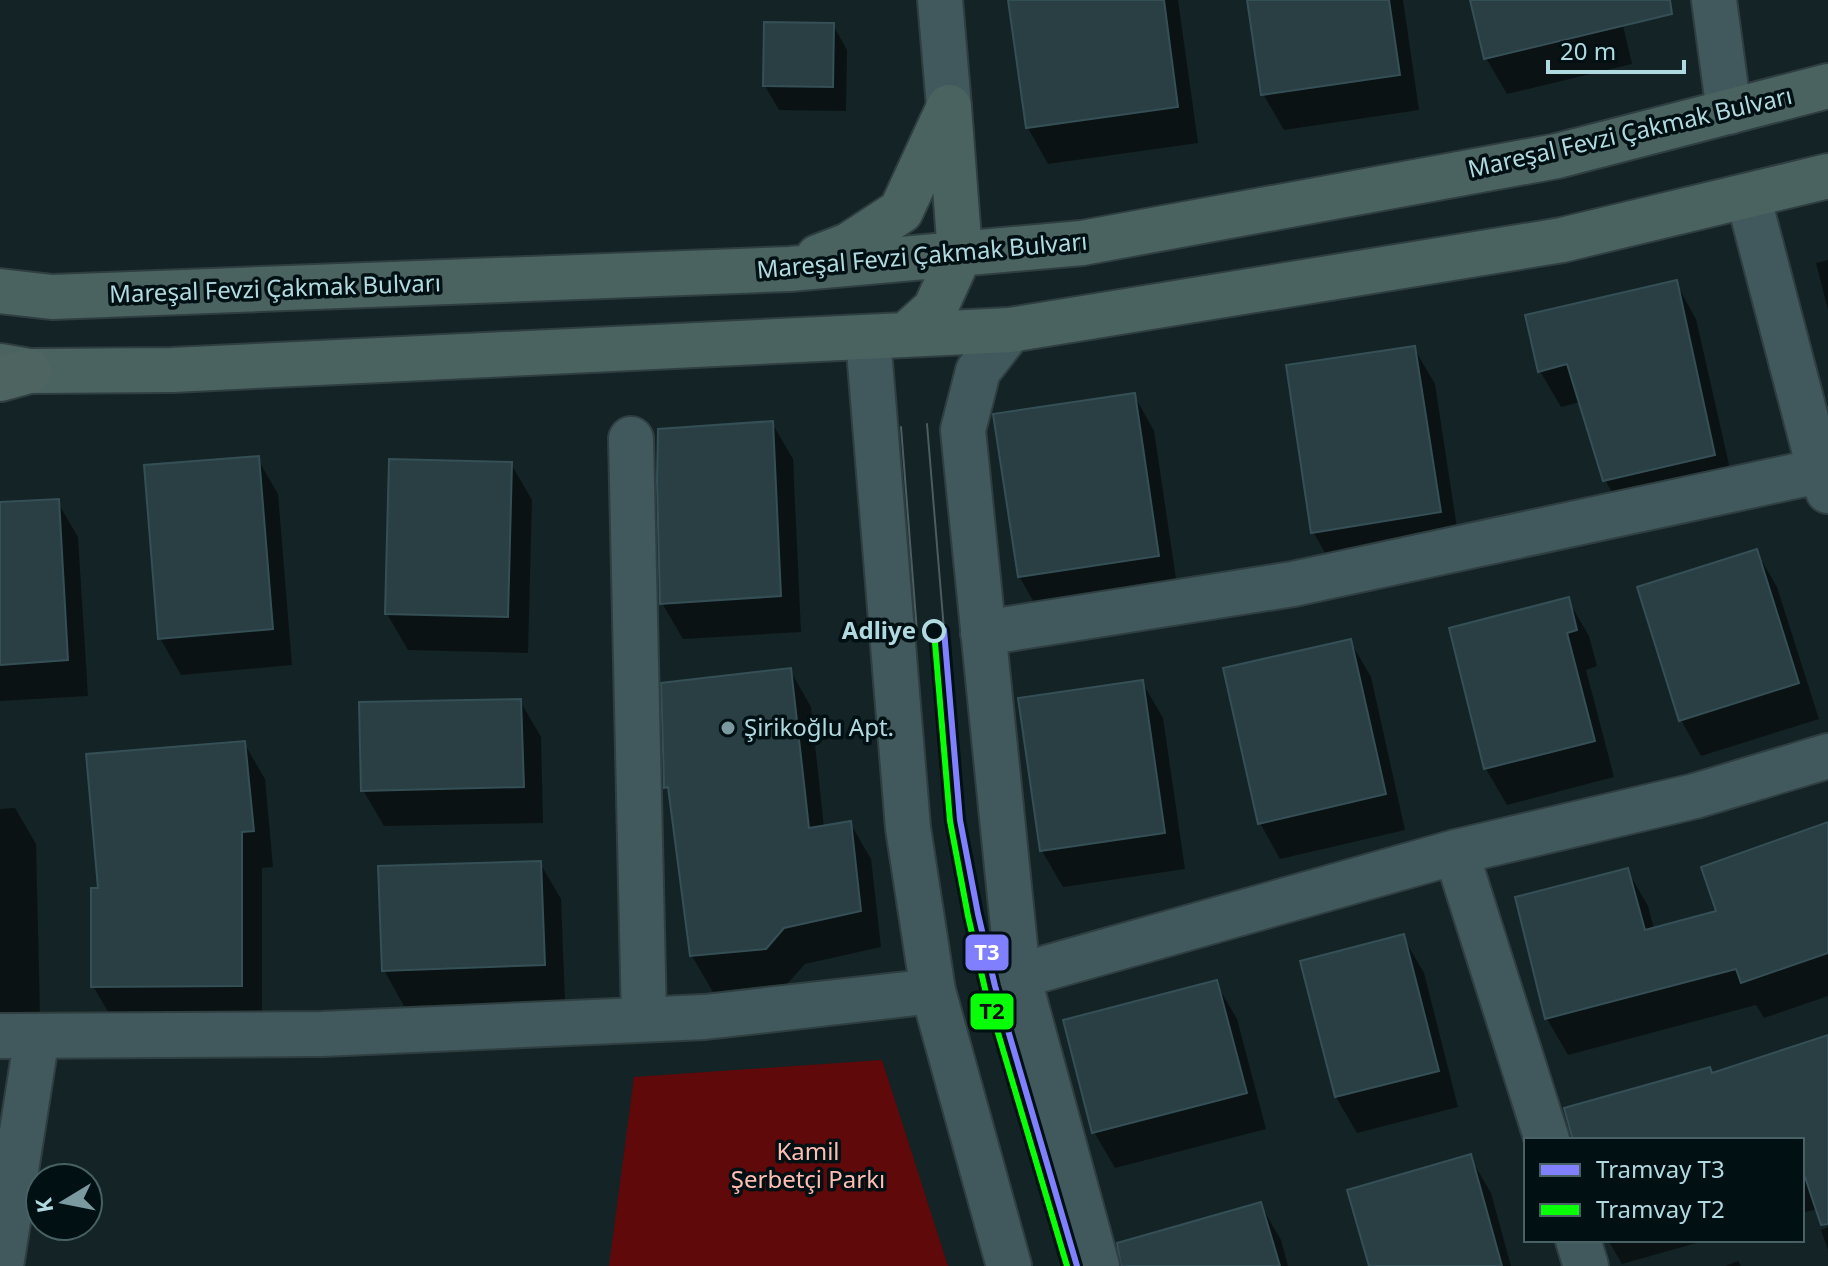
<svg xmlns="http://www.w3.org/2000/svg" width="1828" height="1266" font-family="'Noto Sans',sans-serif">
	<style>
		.green { fill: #5f090b }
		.shadow { fill: #0007 }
		.building { fill: #2a3f44; stroke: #354f56; stroke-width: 2 }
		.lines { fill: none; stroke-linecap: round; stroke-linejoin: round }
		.minor-casing { stroke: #2f3e40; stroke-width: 48 }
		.major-casing { stroke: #2f3e40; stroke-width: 48 }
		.highway-casing { stroke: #2f3e40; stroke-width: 48 }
		.minor { stroke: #41595c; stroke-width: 44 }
		.major { stroke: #4b6360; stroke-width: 44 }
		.highway { stroke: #4e6460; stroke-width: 44 }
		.tram { stroke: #4a5d60; stroke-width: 2 }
		.tram-1-casing { stroke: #011013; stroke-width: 12 }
		.tram-2-casing { stroke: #011013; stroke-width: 12 }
		.tram-1 { stroke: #8080ff; stroke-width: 6 }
		.tram-2 { stroke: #08ff08; stroke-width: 6 }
		.stop-dot { fill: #011013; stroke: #b1dae0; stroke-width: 4 }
		.poi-dot { fill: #7a9a9f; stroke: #011013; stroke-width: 3 }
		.labels { text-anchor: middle; stroke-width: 7; stroke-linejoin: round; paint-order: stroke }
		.street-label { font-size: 24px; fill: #b1dae0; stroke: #011013 }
		.stop-label { font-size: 24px; font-weight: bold; fill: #b1dae0; stroke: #011013; text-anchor: end }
		.poi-label { font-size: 24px; fill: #b1dae0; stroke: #011013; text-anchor: start }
		.park-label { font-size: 24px; fill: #febcb3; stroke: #011013 }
		.line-badge { stroke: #011013; stroke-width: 3 }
		.badge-label { font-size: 22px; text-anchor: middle; font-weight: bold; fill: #fff }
		.pale-badge-label { font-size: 22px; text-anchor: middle; font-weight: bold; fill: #111 }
	</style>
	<rect width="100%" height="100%" fill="#142325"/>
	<path class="green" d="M882 1060 948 1266H609L634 1077Z"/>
	<path class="shadow" d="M1010 0H1178L1198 143 1048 164 1028 128Z
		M1249 0H1403L1419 110 1284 130 1263 94Z
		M1472 0H1617L1632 64 1507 94 1486 58Z
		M833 25 847 50 846 111 779 110 765 86Z
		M1828 260V310L1816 263Z
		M1676 283 1696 319 1735 491 1626 516 1605 480 1580 402 1561 407 1540 371Z
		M1414 348 1435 384 1460 548 1334 568 1313 532Z
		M1134 395 1154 431 1178 592 1040 613 1019 576Z
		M772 423 793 459 801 632 683 639 662 603Z
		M257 458 278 494 292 665 181 675 160 638Z
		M511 464 532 500 528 653 408 650 387 614Z
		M57 501 78 537 88 696 0 701V504Z
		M1756 551 1777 587 1819 719 1701 756 1681 720Z
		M1568 600 1589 636 1597 666 1586 670 1614 777 1507 805 1486 769 1451 630Z
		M1350 641 1371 677 1405 830 1280 859 1260 823Z
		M790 670 811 707 824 828 850 823 871 859 881 947 805 964 787 984 713 992 692 956 671 795 666 787Z
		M1142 682 1163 718 1185 869 1063 887 1042 851Z
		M520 701 541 737 543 823 384 826 363 790Z
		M244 743 265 779 273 867 262 868V1021L114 1022 93 986 100 890Z
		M15 808 36 844 40 1018 0 1019V809Z
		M1828 824V996L1764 1018 1756 1005 1568 1055 1547 1019 1517 898 1627 870 1648 906 1654 929 1719 912Z
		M540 863 561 899 565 1001 404 1006 384 970Z
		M1403 937 1424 973 1458 1107 1357 1133 1336 1097 1302 962Z
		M1216 983 1237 1019 1266 1129 1115 1168 1094 1132Z
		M1828 1037V1206L1802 1213V1140H1575L1712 1075Z
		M1470 1157 1491 1193 1511 1266H1371Z
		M1260 1204 1281 1240 1288 1266H1138Z
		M1828 1227V1250L1821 1230Z
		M1608 1240H1707L1622 1264Z
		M1738 1261 1741 1266H1725Z"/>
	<path class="building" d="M1008 0H1164L1178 107 1026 128Z
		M1247 0H1389L1400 75 1261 95Z
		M1470 0H1670L1672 14 1484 59Z
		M764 22 834 23 833 87 763 86Z
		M1677 280 1715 455 1603 481 1567 364 1538 372 1525 315Z
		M1415 346 1441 512 1311 533 1286 365Z
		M1135 393 1159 556 1018 577 993 414Z
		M773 421 781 596 660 604 657 481 658 429Z
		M259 456 273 629 158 639 144 465Z
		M389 459 512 462 508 617 385 614Z
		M59 499 68 660 0 665V502Z
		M1757 549 1799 683 1679 721 1637 587Z
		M1569 597 1577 630 1567 633 1595 741 1484 769 1449 628Z
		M1351 639 1386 794 1258 824 1223 668Z
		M791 668 809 828 851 821 861 911 784 928 766 949 690 956 668 787 664 788V783L661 683Z
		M1143 680 1165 833 1040 851 1018 698Z
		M521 699 524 787 361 791 359 702Z
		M245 741 254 831 242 832V986L91 987V888H98L86 754Z
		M1828 822V953L1741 983 1736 969 1545 1019 1515 897 1628 868 1645 930 1716 911 1701 867Z
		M541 861 545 965 382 971 378 866Z
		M1404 934 1439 1071 1335 1097 1300 961Z
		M1217 980 1247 1093 1092 1133 1063 1020Z
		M1828 1035V1224L1821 1225 1802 1168V1140H1573L1564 1108 1710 1067 1712 1073Z
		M1471 1154 1502 1266H1369L1347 1190Z
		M1261 1202 1280 1266H1121L1117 1243Z"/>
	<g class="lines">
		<defs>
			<path id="minor" d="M940 0 949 107
				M1714 0 1729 112
				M1748 196 1814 449 1828 491
				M1010 330 978 371 963 430 1018 976 1097 1266
				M868 338 908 828 933 991 1009 1266
				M631 439 644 1019
				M983 633 1293 584 1828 469
				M1456 852 1547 1140
				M1018 976 1456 852 1695 796 1828 756
				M0 1036 322 1034 705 1017 933 991
				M1578 1240 1586 1266
				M1 1266 37 1036"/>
			<path id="major" d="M818 257 849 245 901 211 948 109
				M0 291 52 297 790 269 1082 243 1557 156 1828 86
				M906 335 935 309 960 254 949 107
				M0 366 29 371 172 370 1010 330 1562 240 1828 176"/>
			<path id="highway" d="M0 379 29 371"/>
		</defs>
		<use href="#minor" class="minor-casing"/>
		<use href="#major" class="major-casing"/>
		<use href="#highway" class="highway-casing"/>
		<use href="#minor" class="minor"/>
		<use href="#major" class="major"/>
		<use href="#highway" class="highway"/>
		<path class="tram" d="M927 424 944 630
			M901 427 917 632"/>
		<defs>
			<path id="tram-1" d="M944 630 960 820 978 914 995 986 1077 1266"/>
			<path id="tram-2" d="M934 631 950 821 968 916 985 989 1067 1266"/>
		</defs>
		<use href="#tram-1" class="tram-1-casing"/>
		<use href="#tram-2" class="tram-2-casing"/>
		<use href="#tram-1" class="tram-1"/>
		<use href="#tram-2" class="tram-2"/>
	</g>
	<circle class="stop-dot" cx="934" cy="631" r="10"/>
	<circle class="poi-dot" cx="728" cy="728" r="8"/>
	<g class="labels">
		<g class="street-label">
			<text transform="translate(1630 133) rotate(-13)" y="8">Mareşal Fevzi Çakmak Bulvarı</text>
			<text transform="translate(922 256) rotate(-5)" y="8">Mareşal Fevzi Çakmak Bulvarı</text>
			<text transform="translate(275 289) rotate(-2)" y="8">Mareşal Fevzi Çakmak Bulvarı</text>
		</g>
		<g class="stop-label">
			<text x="916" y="639">Adliye</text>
		</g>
		<g class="poi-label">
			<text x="744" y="736">Şirikoğlu Apt.</text>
		</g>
		<g class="park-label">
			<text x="808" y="1160">Kamil<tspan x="808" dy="28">Şerbetçi Parkı</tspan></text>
		</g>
	</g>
	<g class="line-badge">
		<rect x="964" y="933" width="46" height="39" rx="8" fill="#8080ff"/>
		<rect x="969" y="992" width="46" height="39" rx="8" fill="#08ff08"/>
	</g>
	<g class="badge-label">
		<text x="987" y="960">T3</text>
	</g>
	<g class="pale-badge-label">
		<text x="992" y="1019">T2</text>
	</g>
	<rect x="1524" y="1138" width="280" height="104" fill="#011013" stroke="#476165" stroke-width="2"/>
	<rect x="1540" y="1164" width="40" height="12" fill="#8080ff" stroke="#476165" stroke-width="2"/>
	<text x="1596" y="1178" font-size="24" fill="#b1dae0">Tramvay T3</text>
	<rect x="1540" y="1204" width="40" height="12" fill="#08ff08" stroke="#476165" stroke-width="2"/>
	<text x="1596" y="1218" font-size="24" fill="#b1dae0">Tramvay T2</text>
	<g transform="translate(64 1202) rotate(260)"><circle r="38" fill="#011013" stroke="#476165" stroke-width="2"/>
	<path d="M0-6L14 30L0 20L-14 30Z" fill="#7a9a9f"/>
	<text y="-12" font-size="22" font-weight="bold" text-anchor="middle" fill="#b1dae0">K</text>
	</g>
	<path d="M1548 60v12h136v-12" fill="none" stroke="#b1dae0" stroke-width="4"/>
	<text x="1560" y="60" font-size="24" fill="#b1dae0" stroke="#011013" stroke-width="6" paint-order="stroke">20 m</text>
</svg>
